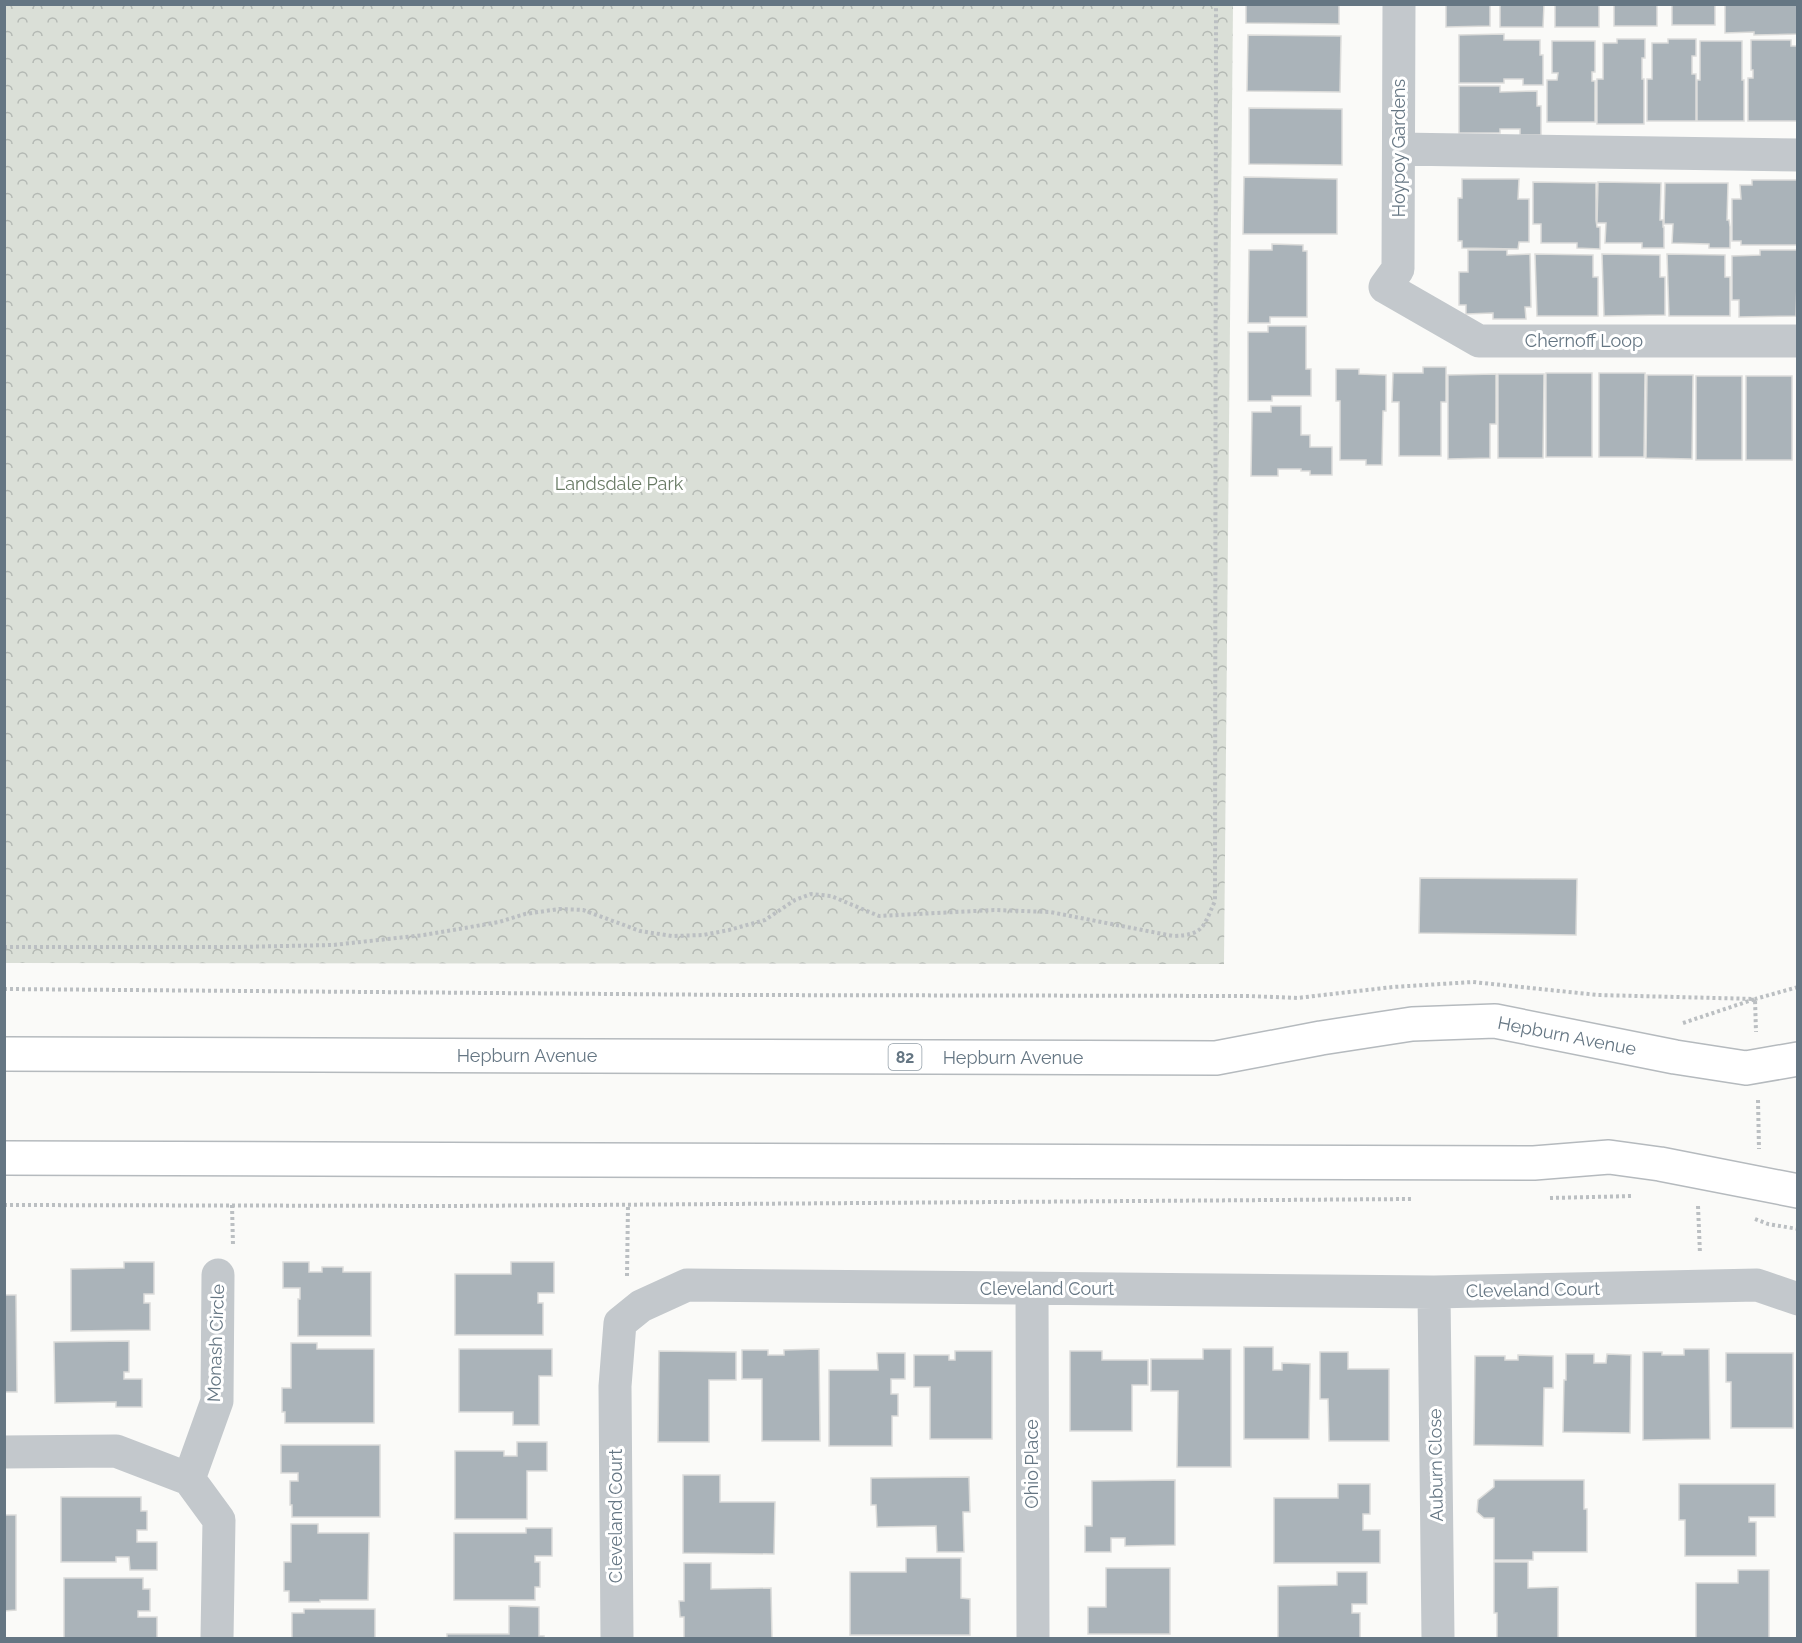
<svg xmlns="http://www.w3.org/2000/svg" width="1802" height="1643" font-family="Raleway,sans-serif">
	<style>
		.park { fill: url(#park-crowns) }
		.building { fill: #aab3b9; stroke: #dcdcda; stroke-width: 1.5 }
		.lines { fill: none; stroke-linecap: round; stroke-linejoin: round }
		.primary-casing { stroke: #b5babe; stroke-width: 36 }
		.path { stroke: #bbbfc2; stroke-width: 4; stroke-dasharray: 3 3; stroke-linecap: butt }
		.street { stroke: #c3c8cc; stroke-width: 33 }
		.primary { stroke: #fff; stroke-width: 33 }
		.labels { text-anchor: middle; stroke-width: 6; stroke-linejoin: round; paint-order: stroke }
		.shield { fill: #fff; stroke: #939fa8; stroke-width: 1.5 }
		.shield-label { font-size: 16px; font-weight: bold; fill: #657683 }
		.street-label { font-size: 18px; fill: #657683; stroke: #fff }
		.park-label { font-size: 18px; fill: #687a64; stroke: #fff }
	</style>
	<defs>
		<pattern id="park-crowns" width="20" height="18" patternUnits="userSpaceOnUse" patternTransform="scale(1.5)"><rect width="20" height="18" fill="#dadfd7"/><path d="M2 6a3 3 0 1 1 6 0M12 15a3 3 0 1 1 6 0" fill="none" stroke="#b4b9b4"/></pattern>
	</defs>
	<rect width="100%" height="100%" fill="#fafaf8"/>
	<path class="park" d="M5 4 1233 5 1224 964 5 963Z"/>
	<path class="building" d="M1246 4H1339V24L1246 23Z
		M1446 4H1490V26L1446 27Z
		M1500 4H1544L1543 27H1500Z
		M1555 4H1599V27H1555Z
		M1614 4H1657V26H1614Z
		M1672 4H1715V25H1672Z
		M1725 4H1797V34L1754 35V32L1725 33Z
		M1504 34V40H1540V55H1543V85H1523V79H1504V83H1459V35Z
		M1248 35 1341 36 1340 92 1247 91Z
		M1617 39H1645V58H1642V79H1644V124H1597V79H1603V43H1617Z
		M1668 39H1696V56H1692V74H1696V121H1647V79H1652V43H1668Z
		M1751 40H1791V46H1798V121H1748V78H1753V70H1751Z
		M1552 41H1595V72H1592V81H1595V122H1547V80H1557L1558 73H1552Z
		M1700 41H1742V80H1744V121H1697V80H1700Z
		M1459 86H1500V92L1537 91V106H1541V135H1520V129H1500V133H1459Z
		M1249 108 1342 109V165L1249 164Z
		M1244 177 1337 179V234H1243Z
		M1462 179H1519L1518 199H1529V242H1519L1518 249 1462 248V241H1458V198H1462Z
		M1752 180H1797L1798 245H1741V241H1732V199H1741L1740 185H1752Z
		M1533 182 1596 183V220L1597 227H1600V249L1577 248V243H1541V224H1533Z
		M1598 182 1661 183 1660 220H1663V227H1664V248H1642V243H1605L1606 223H1597Z
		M1665 183H1728L1727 220H1729L1730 227V248H1709V244L1672 243 1673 224H1664Z
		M1272 244 1303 245V251H1307V317H1270V323H1248L1249 250H1272Z
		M1468 250H1507V255L1530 254 1531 307H1525L1526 319H1493V313L1466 314V305H1459V272H1468Z
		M1760 250H1798L1796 316 1739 317V300H1732V256L1760 255Z
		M1535 254 1593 255V277H1598V316H1537Z
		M1602 254 1660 255V277H1665V315L1604 316Z
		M1667 254 1725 255V277H1730V316H1669Z
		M1268 326H1306V369H1311V396H1272V401H1248V332H1268Z
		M1423 367H1446V402H1441V456H1399V402H1392L1393 373H1423Z
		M1336 369H1359V374L1386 375V411H1383L1382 465H1366V460H1340V401H1336Z
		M1546 373H1592V457H1546Z
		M1599 373H1645L1644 457H1599Z
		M1496 374V424H1490V458L1448 459V375Z
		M1498 374H1544L1543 458H1498Z
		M1647 375H1693L1692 459 1646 458Z
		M1696 376H1742V460H1696Z
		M1746 376H1792V460H1746Z
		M1271 406H1301V435H1310V447H1332V475H1310V471H1301V469H1278V476H1251L1252 412H1271Z
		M1420 878 1577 879 1576 935 1419 933Z
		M124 1262H154V1294H144V1303H150V1330L71 1331V1269L124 1268Z
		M283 1262H309V1272H322V1267H343V1272H371V1336H298V1299H300V1288H283Z
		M511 1262H554V1293H538V1303H543V1335H455V1274H511Z
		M4 1295H16L17 1392H4Z
		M129 1341V1372H124V1379H142V1407H116V1402L55 1403 54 1342Z
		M291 1343H317V1349H374V1423H285V1412H282V1388H291Z
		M1244 1347H1273V1370H1282V1363L1310 1364 1309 1439H1244Z
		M459 1349H552V1376H539V1425H513V1412H459Z
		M819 1349 820 1441H762V1379H742V1350H768V1355H784V1350Z
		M1203 1349H1231V1467H1177L1178 1391H1151V1359H1203Z
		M1684 1349H1709L1710 1439 1643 1440V1352H1662V1355H1684Z
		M659 1351 736 1352V1380H709V1442H658Z
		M955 1351H992V1439H930V1387H914V1355H949V1360H955Z
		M1070 1351H1102V1360H1148V1385H1132V1431H1070Z
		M1320 1352H1348V1369H1389V1441H1329L1328 1399H1320Z
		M877 1353H905V1379H891V1394H898V1416H892V1446H829V1370H878Z
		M1726 1353H1793V1428H1731V1382H1726Z
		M1566 1354H1594V1363H1606L1607 1354 1631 1355 1630 1433 1563 1432 1564 1380H1566Z
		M1518 1355 1553 1356V1388H1544L1543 1446 1474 1445 1475 1356H1505V1360H1518Z
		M517 1442H547V1471H527V1519H455V1451H504V1456H517Z
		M281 1445H380V1517H292V1505H290V1481H298V1473H281Z
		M683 1475H720V1502H775L774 1554 683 1553Z
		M969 1477 970 1512H963L964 1552H937L936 1526 877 1527 876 1505H871V1478Z
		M1175 1480V1545L1125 1546V1538H1111V1552H1085V1526H1092V1481Z
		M1494 1480H1584V1509H1587V1552H1533V1560H1494V1518H1484L1477 1512 1478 1500 1494 1487Z
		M1338 1484H1370V1514H1363V1530H1380V1563H1274V1498H1338Z
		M1679 1484H1775V1517H1749V1522H1756V1556H1685V1520H1679Z
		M61 1497H141V1511H147V1530H137V1542H157V1570H130L129 1557H116V1562H61Z
		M4 1515H16V1610L4 1611Z
		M291 1524H318V1533H369L368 1600H320V1602H289V1591H284V1562H291Z
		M526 1528H552V1556H535V1562H540V1587H535V1600H454V1533H526Z
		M906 1558H961V1598L970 1599V1635H850V1572H906Z
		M1494 1562H1528V1588L1558 1587V1638H1497V1613H1494Z
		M684 1563H711V1589L771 1588 772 1638H684V1617H680L679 1601H684Z
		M1106 1568H1170V1634H1088V1607H1106Z
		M1738 1570H1769V1638H1696V1583H1738Z
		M1337 1572H1367V1604H1352V1613H1360V1638H1278V1586L1337 1585Z
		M64 1578H143V1589H150V1611H138V1617H157V1638H64Z
		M509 1606 539 1607V1636H544V1638H447V1634H509Z
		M304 1609H375V1638H292V1613H304Z"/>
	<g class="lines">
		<defs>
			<path id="primary" d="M4 1054 1216 1058 1321 1038 1412 1024 1495 1021 1675 1057 1746 1068 1798 1059
				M4 1158 1534 1163 1609 1157 1660 1164 1798 1191"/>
		</defs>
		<use href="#primary" class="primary-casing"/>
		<path class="path" d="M4 947H237L333 945 424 935 499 922 525 914 559 909 583 910 640 931 672 936 703 935 729 930 765 920 795 900 811 894 831 896 879 916 994 910 1050 912 1173 936C1204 935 1203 927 1215 901L1216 4
			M4 989 737 995 1249 996 1297 998 1393 987 1473 982 1598 995 1755 999 1798 987
			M1683 1023 1755 999 1756 1032
			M1758 1100 1759 1149
			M1550 1198 1633 1196
			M4 1205 451 1206 1411 1199
			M232 1205 233 1245
			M1698 1206 1700 1254
			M1755 1219 1768 1224 1798 1229
			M627 1276 628 1205"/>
		<path class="street" d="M1399 4 1398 269 1385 287 1479 341H1798
			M1399 149 1798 155
			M1032 1289 1033 1638
			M1434 1292 1438 1638
			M4 1452 116 1451 189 1479 219 1520 217 1638
			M189 1479 217 1401 218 1275
			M617 1638 615 1386 620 1323 641 1306 687 1285 1434 1292 1757 1285 1798 1299"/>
		<use href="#primary" class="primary"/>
	</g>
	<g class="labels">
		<rect class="shield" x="888.5" y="1044" width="33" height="26" rx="4.5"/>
		<g class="shield-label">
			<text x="905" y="1063">82</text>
		</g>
		<g class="street-label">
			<text transform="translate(1399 148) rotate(-90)" y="6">Hoypoy Gardens</text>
			<text x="1584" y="347">Chernoff Loop</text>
			<text transform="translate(1567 1036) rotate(11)" y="6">Hepburn Avenue</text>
			<text x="527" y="1062">Hepburn Avenue</text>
			<text x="1013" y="1064">Hepburn Avenue</text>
			<text x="1047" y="1295">Cleveland Court</text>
			<text transform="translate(1533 1290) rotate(-1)" y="6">Cleveland Court</text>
			<text transform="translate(216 1343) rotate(-88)" y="6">Monash Circle</text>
			<text transform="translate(1032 1464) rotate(-90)" y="6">Ohio Place</text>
			<text transform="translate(1436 1465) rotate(-91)" y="6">Auburn Close</text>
			<text transform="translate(616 1516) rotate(-90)" y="6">Cleveland Court</text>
		</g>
		<g class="park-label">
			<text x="619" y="490">Landsdale Park</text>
		</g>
	</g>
	<rect width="1802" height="1643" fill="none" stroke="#657683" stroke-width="12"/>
</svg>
